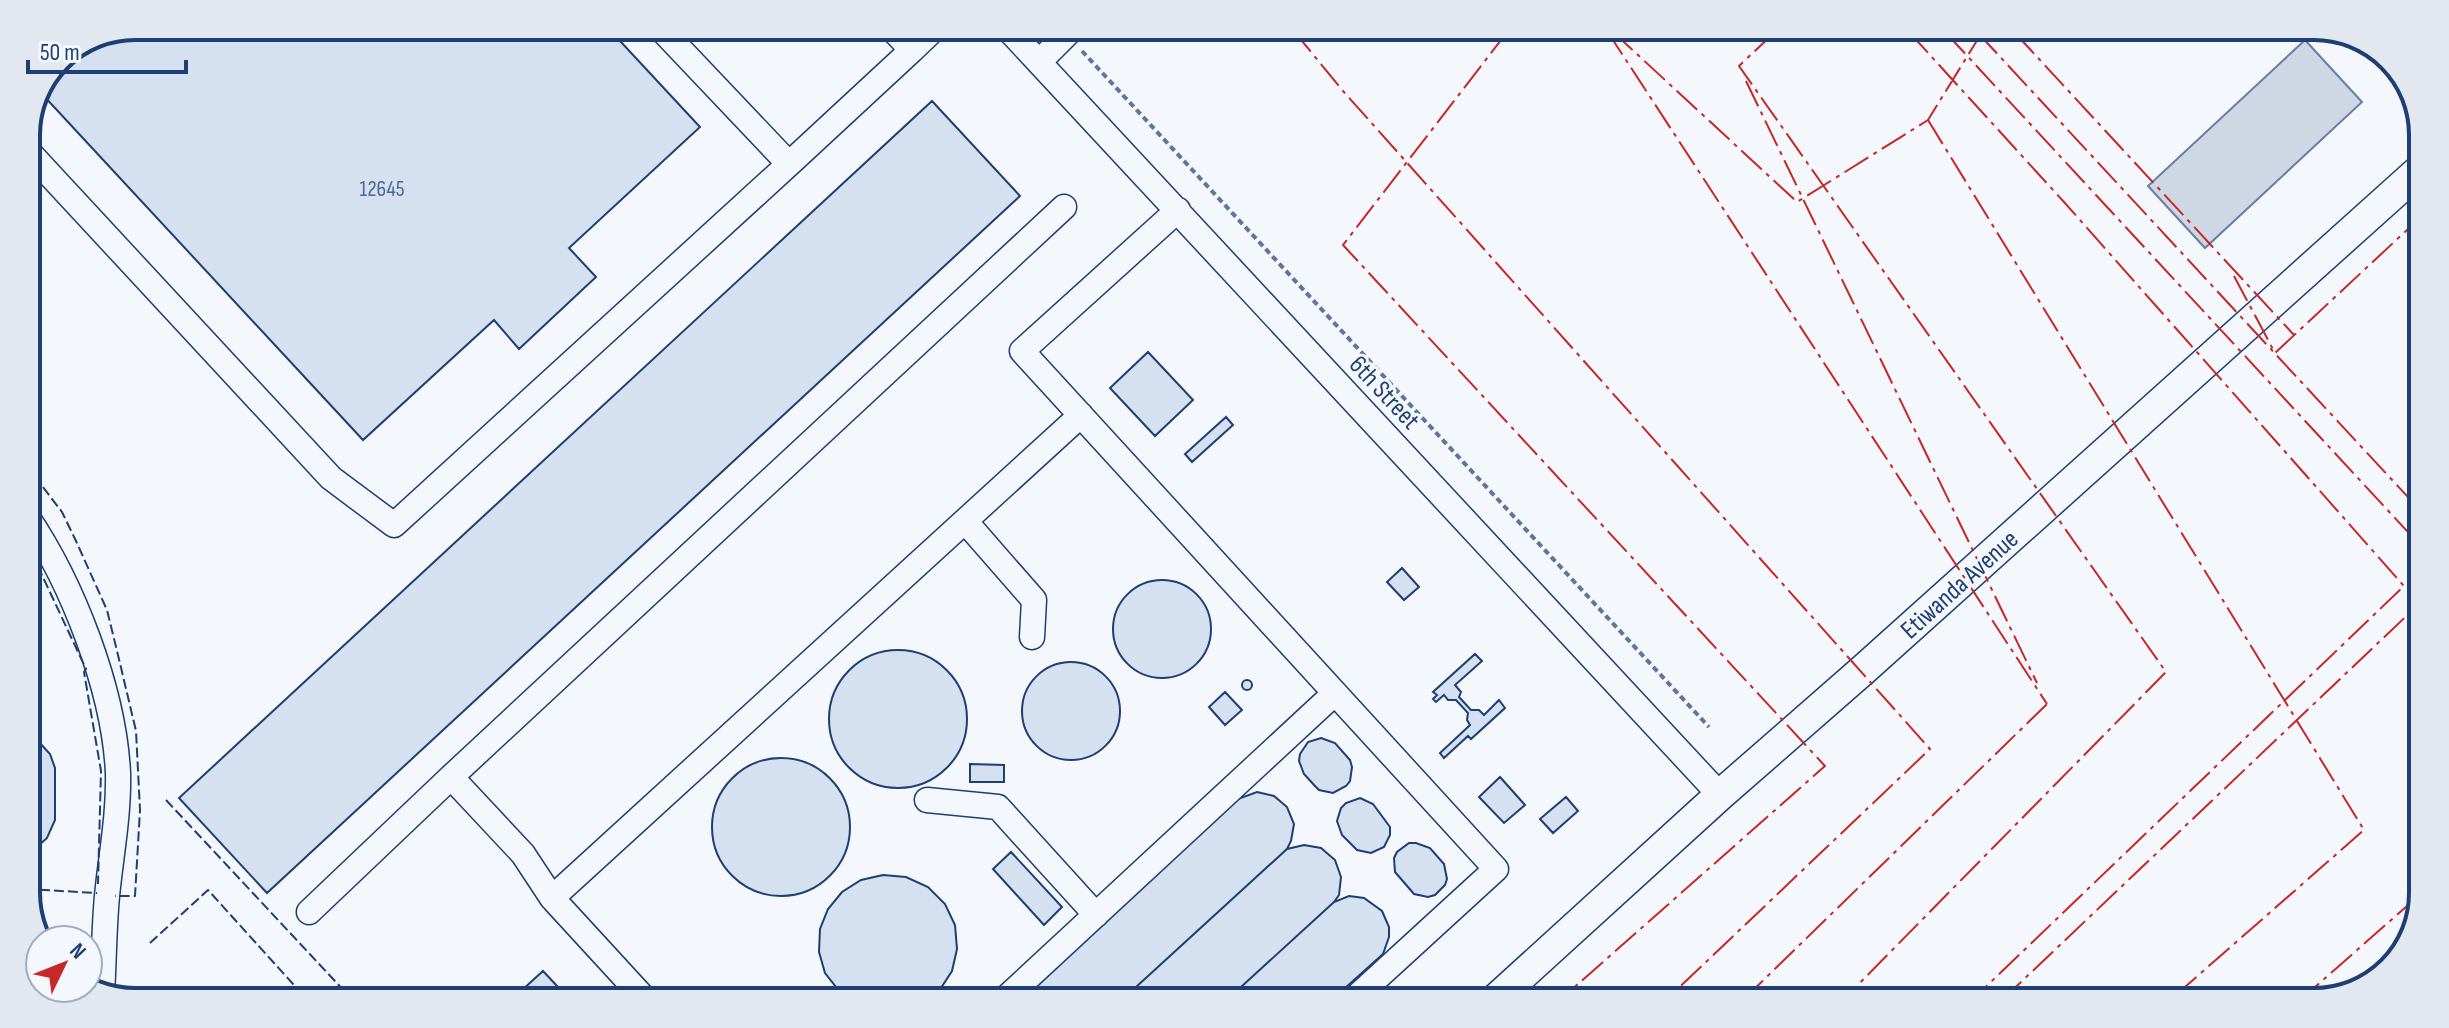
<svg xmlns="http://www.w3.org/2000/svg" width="2449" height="1028" font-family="'Sofia Sans Condensed',sans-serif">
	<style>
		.water { fill: #cfd7e4; stroke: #687fa3; stroke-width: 2 }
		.building { fill: #d5e0f0; stroke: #1d3f73; stroke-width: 2 }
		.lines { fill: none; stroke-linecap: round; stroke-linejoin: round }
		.minor-casing { stroke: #1d3f73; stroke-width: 27 }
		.major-casing { stroke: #1d3f73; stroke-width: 33 }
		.path { stroke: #5e769c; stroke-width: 4; stroke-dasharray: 6 4; stroke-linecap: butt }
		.minor { stroke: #f4f7fb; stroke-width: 24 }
		.major { stroke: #f4f7fb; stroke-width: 30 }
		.fence { stroke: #1d3f73; stroke-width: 2; stroke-dasharray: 10 4; stroke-linecap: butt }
		.power { stroke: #c62828; stroke-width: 2; stroke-dasharray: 28 6 4 6; stroke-linecap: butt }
		.labels { text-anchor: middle; stroke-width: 6; stroke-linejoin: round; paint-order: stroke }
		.number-label { font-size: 22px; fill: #4b6792 }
		.street-label { font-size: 26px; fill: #1d3f73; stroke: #f4f7fb }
		.rim { fill: none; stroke: #1d3f73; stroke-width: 4 }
	</style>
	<rect width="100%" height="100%" fill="#f4f7fb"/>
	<path class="water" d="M2305 40 2362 102 2205 248 2148 186Z"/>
	<path class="building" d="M135 26 608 28 700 127 569 248 596 277 519 349 494 320 363 440 42 94 58 58Z
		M932 101 1020 196 267 893 179 798Z
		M1148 352 1193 400 1155 436 1110 388Z
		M1226 417 1233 425 1192 462 1185 454Z
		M1402 568 1419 587 1404 600 1387 582Z
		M1113 629a49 49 0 1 1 98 0a49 49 0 1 1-98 0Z
		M829 719a69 69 0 1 1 138 0a69 69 0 1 1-138 0Z
		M1475 654 1482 661 1455 685 1461 692 1459 697 1471 710H1479L1484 715 1499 700 1505 708 1471 739 1468 736 1444 758 1440 753 1470 725 1467 720 1468 713 1456 700H1448L1444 695 1436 702 1433 699 1437 695 1433 692Z
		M1022 711a49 49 0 1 1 98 0a49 49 0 1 1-98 0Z
		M1242 685a5 5 0 1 1 10 0a5 5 0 1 1-10 0Z
		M1225 692 1242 710 1225 725 1209 707Z
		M26 728 50 754 55 768V820L47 838 26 857Z
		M1321 738 1335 743 1350 760 1352 767 1350 781 1346 786 1333 793 1319 790 1314 785 1304 774 1299 761 1300 754 1308 742Z
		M712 827a69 69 0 1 1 138 0a69 69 0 1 1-138 0Z
		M970 764 1004 765V782H970Z
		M1500 777 1525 805 1504 823 1479 797Z
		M1257 792 1274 796 1287 807 1294 824 1291 841 1287 849 1124 998 1021 997 1235 800Z
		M1566 797 1578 811 1553 833 1540 819Z
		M1360 798 1373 804 1390 827V835L1384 847 1371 853 1357 850 1342 835 1337 821 1341 808 1346 803Z
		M1409 843H1416L1430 848 1444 864 1447 879 1445 885 1435 895 1428 897 1414 894 1395 872 1394 858 1397 852Z
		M1304 845 1321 848 1335 860 1341 877 1339 895 1334 902 1229 998H1124L1287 849Z
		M1011 852 1062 907 1044 925 993 869Z
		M883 875 906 877 928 887 945 904 955 925 957 949 952 971 939 991 932 997H844L825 973 819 952 820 929 828 909 842 892 861 880Z
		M1349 896 1364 898 1382 911 1389 927V937L1383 954 1334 998H1229L1334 902Z
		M543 971 558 987 548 996 525 995 521 991Z"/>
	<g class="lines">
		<defs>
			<path id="minor" d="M892 29 912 50 934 29
				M1008 29 1720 795
				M1039 62 1072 29
				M26 149 331 478 394 525 789 164 660 28
				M789 164 912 50
				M1178 210 1022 351 1496 869 1355 998
				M26 515C73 584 114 690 118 773 119 815 111 855 107 896 104 928 104 961 102 994
				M965 521 1034 600 1032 637
				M927 800 998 807 1096 915
				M552 898 523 854 451 777 1064 207
				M309 912 451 777
				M642 996 552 898 1081 415
				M1007 997 1335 693"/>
			<path id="major" d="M1496 999 1720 795 1863 670 2422 168"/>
		</defs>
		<use href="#minor" class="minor-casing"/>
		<use href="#major" class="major-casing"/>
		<path class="path" d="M1082 51 1709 727"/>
		<use href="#minor" class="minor"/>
		<use href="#major" class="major"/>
		<path class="fence" d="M26 465 62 512 76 541 107 610 118 655 136 731 140 810 135 896H115
			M26 541 86 669 84 672 101 771 98 884
			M166 800 348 995
			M26 889 97 893
			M150 943 208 890 303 995"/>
		<path class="power" d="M1293 30 1343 91 1930 749 1666 1000
			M1508 31 1343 245 1825 766 1561 999
			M1607 31 2047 704
			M1612 31 1797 202 1928 120 1981 34
			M1775 32 1739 66 2166 672 1843 1000
			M1909 32 2064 202 2404 586 1971 1001
			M1946 33 2419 544
			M1978 33 2419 509
			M2015 33 2294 335
			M1746 81 2037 683
			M1928 120 2364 830 2169 1001
			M2234 276 2275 353 2422 216
			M1743 1000 2047 704
			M2001 1001 2418 605
			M2298 1002 2415 899"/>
	</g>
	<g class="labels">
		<g class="number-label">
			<text x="382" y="196">12645</text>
		</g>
		<g class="street-label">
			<text transform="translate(1385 392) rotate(47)" y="9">6th Street</text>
			<text transform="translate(1959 584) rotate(-42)" y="9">Etiwanda Avenue</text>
		</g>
	</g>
	<path d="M0 0H2449V1028H0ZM135 40H2314A95 95 0 0 1 2409 135V893A95 95 0 0 1 2314 988H135A95 95 0 0 1 40 893V135A95 95 0 0 1 135 40Z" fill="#e3e8f0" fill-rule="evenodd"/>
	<path class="rim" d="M135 40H2314A95 95 0 0 1 2409 135V893A95 95 0 0 1 2314 988H135A95 95 0 0 1 40 893V135A95 95 0 0 1 135 40Z"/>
	<g transform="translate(64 964) rotate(47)"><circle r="38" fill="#f4f7fb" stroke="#9eadc5" stroke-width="2"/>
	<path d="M0-6L14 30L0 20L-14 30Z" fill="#c62828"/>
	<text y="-12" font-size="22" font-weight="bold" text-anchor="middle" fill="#1d3f73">N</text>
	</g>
	<path d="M28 60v12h158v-12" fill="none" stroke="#1d3f73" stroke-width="4"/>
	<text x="40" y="60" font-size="24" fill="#1d3f73" stroke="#f4f7fb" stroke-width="6" paint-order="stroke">50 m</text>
</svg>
